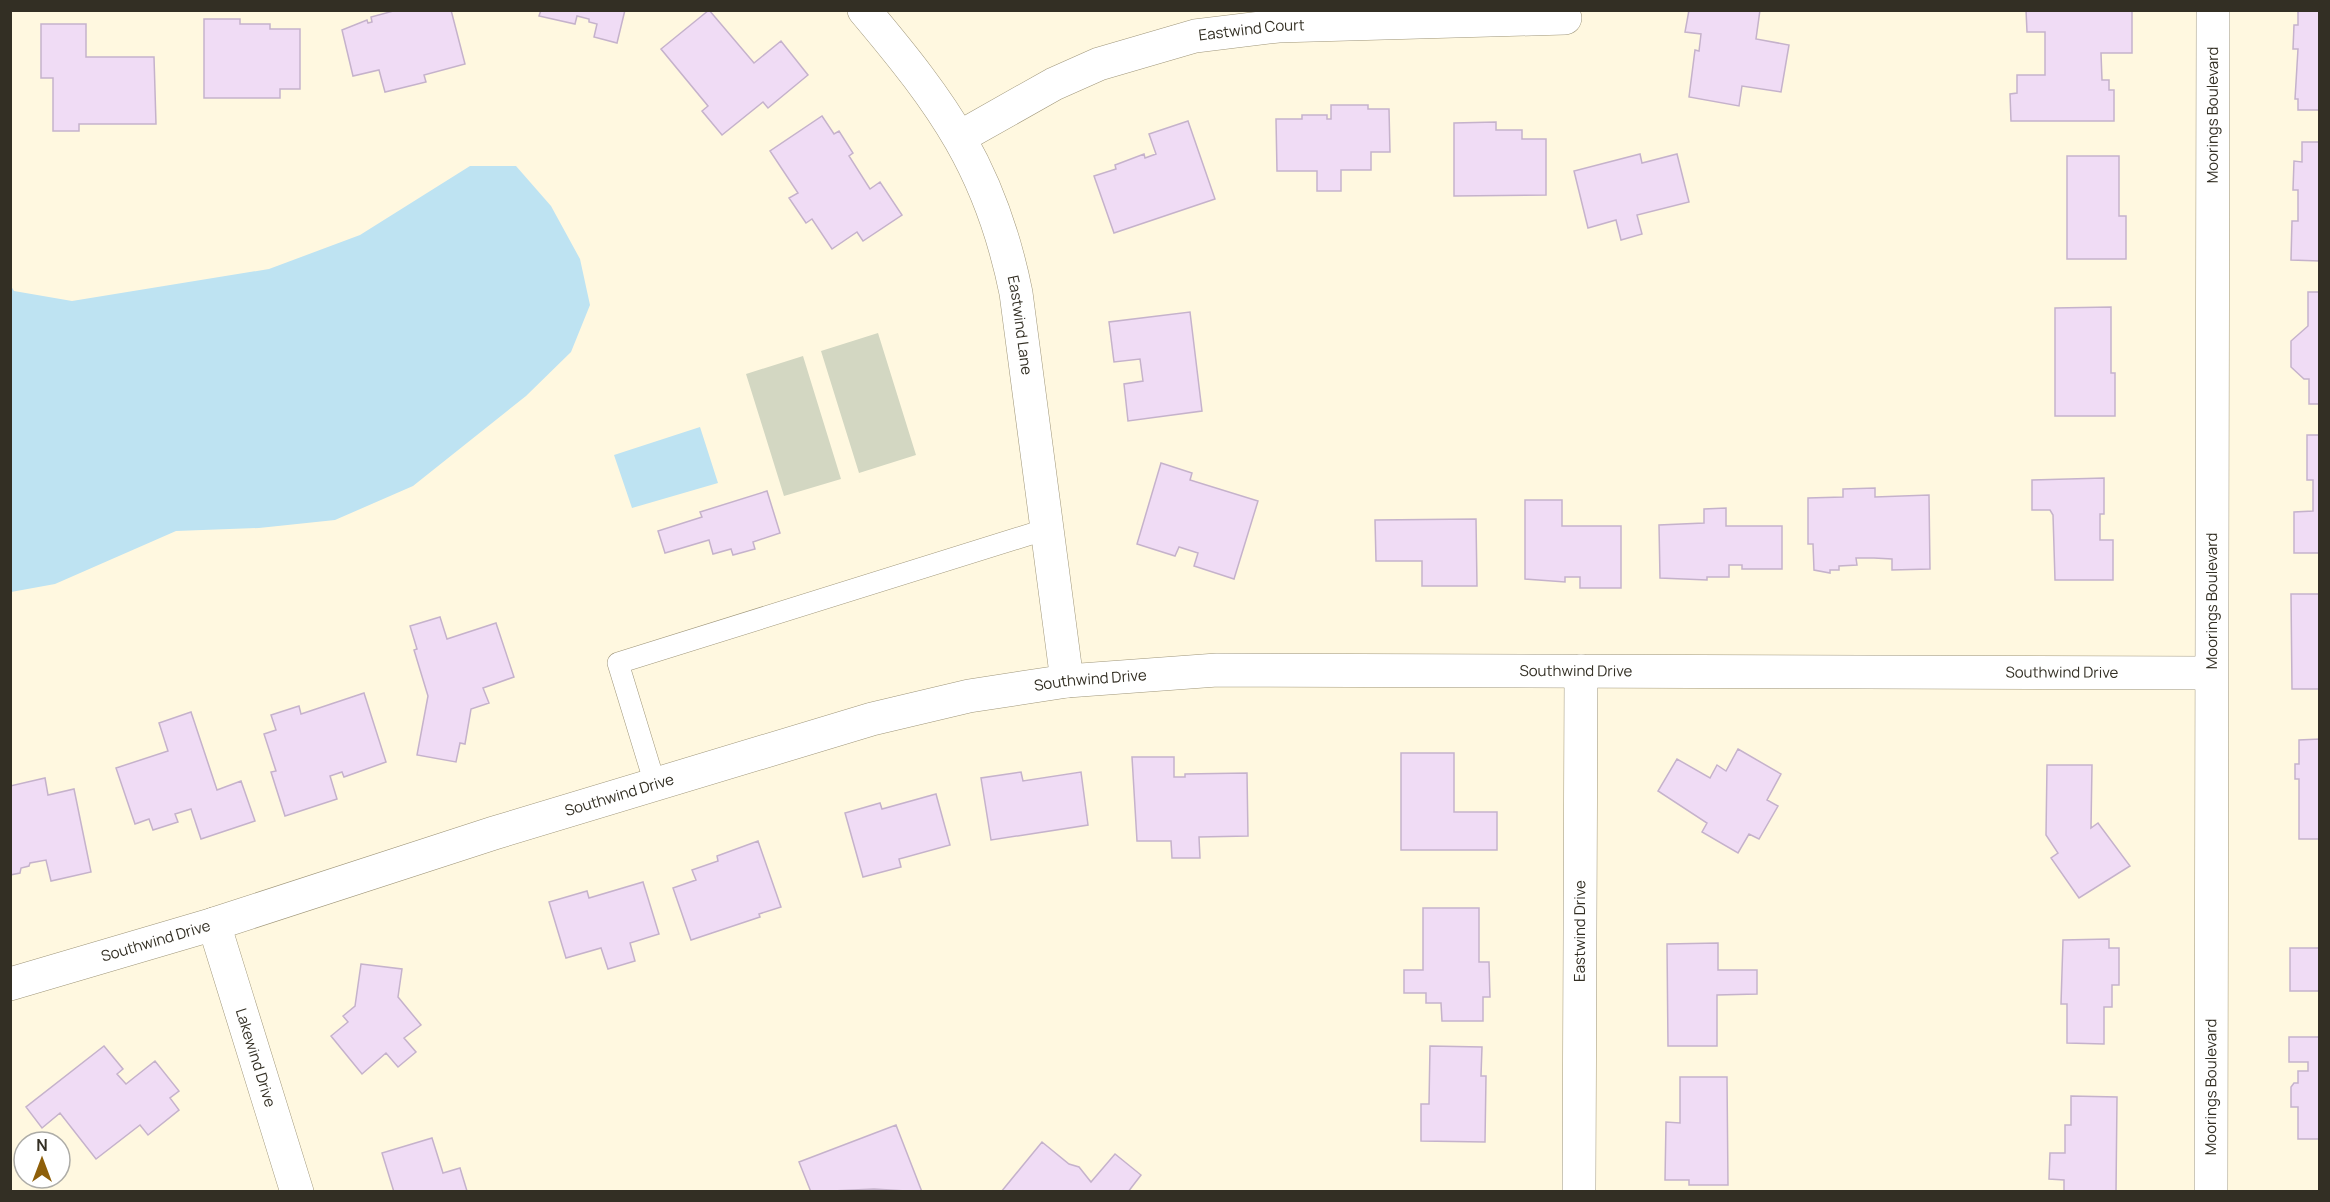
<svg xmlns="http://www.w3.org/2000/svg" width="2330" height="1202" font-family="Manrope,sans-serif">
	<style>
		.green { fill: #d3d7c2 }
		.water { fill: #bee3f2 }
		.building { fill: #f0dcf5; stroke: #c5b2cb; stroke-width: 1.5 }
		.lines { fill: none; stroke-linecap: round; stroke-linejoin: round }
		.service-casing { stroke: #9f967a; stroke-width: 22 }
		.minor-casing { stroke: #9f967a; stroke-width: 34 }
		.service { stroke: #fff; stroke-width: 21 }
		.minor { stroke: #fff; stroke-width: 33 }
		.labels { text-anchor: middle; stroke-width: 4.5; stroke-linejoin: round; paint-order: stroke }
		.street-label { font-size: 15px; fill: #332f24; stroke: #fff }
	</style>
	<rect width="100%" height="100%" fill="#fff8e0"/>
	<path class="green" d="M878 333 916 455 859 473 821 351Z
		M803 356 841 479 784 496 746 374Z"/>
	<path class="water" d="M470 166H516L551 206 580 259 590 305 571 352 526 396 413 486 335 520 259 528 176 531 55 584 11 592V286L14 291 72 301 269 269 360 235Z
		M700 427 718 483 632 508 614 455Z"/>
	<path class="building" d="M397 10H451L465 64 424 75 426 82 385 92 379 70 353 76 342 30 367 20 368 23 372 22 371 17Z
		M541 10H625L617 43 594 37 597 24 589 22V19L577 16 575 24 539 16Z
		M709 10 754 63 781 41 808 75 768 108 763 102 722 135 702 111 708 106 661 49Z
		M1689 10H1760L1756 39 1789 45 1781 92 1742 86 1739 106 1689 97 1695 50 1699 51 1701 34 1685 32Z
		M2026 10H2132V53H2101L2102 80H2109V90H2114V121H2011L2010 94 2017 93V75H2045V32H2027Z
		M2298 10H2320V110H2298V99H2295L2298 49H2293L2294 25H2298Z
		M204 19H240V24H270V29H300V89H280V98H204Z
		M41 24H86V57H154L156 124H79V131H53V78H41Z
		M1331 105H1368V109H1389L1390 152H1371V170H1341V191H1317V171H1277L1276 119H1302V115H1327V119H1331Z
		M822 116 834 134 839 131 853 153 849 156 870 189 880 182 902 215 863 241 857 232 832 249 812 219 806 223 789 198 798 193 770 151Z
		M1188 121 1215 199 1114 233 1094 176 1116 169 1115 165 1144 154 1145 158 1156 154 1149 134Z
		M1496 122V130H1522V139H1546V195L1454 196V123Z
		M2302 142H2320V261L2291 260 2292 221H2298V190H2293L2294 161 2302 162Z
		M1640 154 1642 163 1677 154 1689 202 1637 215 1642 234 1621 240 1616 220 1588 228 1574 171Z
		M2067 156H2119V216H2126V259H2067Z
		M2308 292H2320V404H2309V379H2304L2291 367V341L2308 326Z
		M2111 307V373H2115V416H2055V308Z
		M1190 312 1202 411 1128 421 1124 384 1143 381 1140 359 1114 362 1109 322Z
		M2307 435H2320V553H2294V512L2313 511V480H2307Z
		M1161 463 1192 473 1190 480 1258 501 1234 579 1194 566 1198 553 1179 547 1175 556 1137 544Z
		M2104 478V514H2100V540H2113V580H2055L2053 515 2050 510H2032V480Z
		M1875 488V497L1929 495 1930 569 1892 570V559L1874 558H1856L1857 565 1839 566V570H1830V573L1814 570 1813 544H1808V498L1843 497V489Z
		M767 491 780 533 753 542 755 549 733 555 731 549 713 554 709 540 665 553 658 531 702 517 700 512Z
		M1525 500H1562V526H1621V588H1580V577H1565V582L1525 579Z
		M1726 508V526H1782V569H1742V565H1729V577H1707V580L1660 578 1659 525 1704 523V509Z
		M1476 519 1477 586H1422V561H1376L1375 520Z
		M2291 594H2320V689H2292Z
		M440 617 447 639 496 623 514 677 483 688 489 703 471 709 465 744 460 743 456 762 417 755 428 696 414 650 417 649 410 626Z
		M364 693 386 762 344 777 342 772 330 776 337 799 285 816 271 772 276 771 264 734 276 730 271 715 299 706 301 714Z
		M191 712 217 790 241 781 255 821 201 839 191 809 175 814 178 822 153 830 149 819 135 824 116 768 168 751 159 723Z
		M2320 739V839H2299V779H2295V764H2299V740Z
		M1738 749 1781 774 1767 800 1778 806 1759 839 1749 834 1738 853 1702 832 1707 823 1658 791 1677 759 1710 778 1717 765 1726 771Z
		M1401 753H1454V812H1497V850H1401Z
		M1132 757H1174V777H1185V774L1247 773 1248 836 1199 837 1200 858H1172L1171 841H1137Z
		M2047 765H2092L2091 828 2098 823 2130 866 2079 898 2051 858 2058 853 2046 835Z
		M1021 772 1023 781 1081 772 1088 825 991 840 981 778Z
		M45 778 48 795 74 789 91 872 51 881 46 860 30 863 29 866 21 868 20 873 10 875V786Z
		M936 794 950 845 899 859 901 867 863 877 845 813 880 803 882 809Z
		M758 841 781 907 759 914 760 917 691 940 673 888 696 880 692 870 718 861 717 856Z
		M643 882 659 934 630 943 635 961 608 969 601 948 566 958 549 902 587 891 589 898Z
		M1423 908H1479V962H1489L1490 997H1483V1021H1442L1441 1003H1426V993H1404V970H1423Z
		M2109 939V948H2119V985H2112V1007H2104V1044L2067 1043V1004H2061L2063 940Z
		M1718 943V970H1757V994L1717 995V1046H1668L1667 944Z
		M2290 948H2320V991H2290Z
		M361 964 402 969 398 997 421 1025 404 1038 416 1052 398 1067 386 1053 362 1074 331 1036 348 1022 343 1016 355 1006Z
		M2289 1037H2320V1139H2298V1107H2291V1087L2294 1083H2298V1071H2308V1062H2289Z
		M104 1046 123 1069 117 1074 126 1084 155 1061 179 1091 170 1098 179 1110 148 1135 140 1125 96 1159 60 1113 42 1128 26 1107Z
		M1430 1046 1482 1047 1481 1076H1486L1485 1142 1421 1141V1104H1429Z
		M1680 1077H1727L1728 1185H1689V1180H1665L1666 1122 1680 1123Z
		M2071 1096 2117 1097 2116 1192H2064V1180L2049 1179 2050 1153H2065V1125H2071Z
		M896 1125 922 1192 874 1189 811 1192 799 1162Z
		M432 1138 443 1173 460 1168 467 1191 394 1192 382 1153Z
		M1042 1142 1069 1164 1079 1167 1091 1182 1115 1154 1141 1175 1128 1192H1001Z"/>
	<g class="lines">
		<defs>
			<path id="service" d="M655 784 618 663 1047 529"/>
			<g id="minor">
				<path id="s1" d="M864 10C944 105 991 169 1016 293L1067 681"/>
				<path id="s2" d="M960 137 1054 84 1099 64 1195 36 1278 26 1565 18"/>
				<path id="s3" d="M214 924 297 1192"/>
				<path id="s4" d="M10 984 214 924 494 833 872 719 969 696 1067 681 1217 670 2211 673"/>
				<path id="s5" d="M1579 1192 1581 671"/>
				<path id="s6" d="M2211 1192 2213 10"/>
			</g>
		</defs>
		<use href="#service" class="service-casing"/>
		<use href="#minor" class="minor-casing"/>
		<use href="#service" class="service"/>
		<use href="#minor" class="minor"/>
	</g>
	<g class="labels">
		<g class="street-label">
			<text dy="5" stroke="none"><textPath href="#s2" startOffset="314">Eastwind Court</textPath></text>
			<text dy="5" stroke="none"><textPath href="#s6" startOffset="1077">Moorings Boulevard</textPath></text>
			<text dy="5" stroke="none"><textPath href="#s1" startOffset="358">Eastwind Lane</textPath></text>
			<text dy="5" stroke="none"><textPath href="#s6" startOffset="591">Moorings Boulevard</textPath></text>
			<text dy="5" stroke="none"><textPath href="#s4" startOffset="1610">Southwind Drive</textPath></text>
			<text dy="5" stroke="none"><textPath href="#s4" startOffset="2096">Southwind Drive</textPath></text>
			<text dy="5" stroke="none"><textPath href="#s4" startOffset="1124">Southwind Drive</textPath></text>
			<text dy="5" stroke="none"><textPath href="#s4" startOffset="638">Southwind Drive</textPath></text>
			<text dy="5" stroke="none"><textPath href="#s5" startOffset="261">Eastwind Drive</textPath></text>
			<text dy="5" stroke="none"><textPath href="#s4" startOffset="152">Southwind Drive</textPath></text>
			<text dy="5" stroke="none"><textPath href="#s3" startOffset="140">Lakewind Drive</textPath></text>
			<text dy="5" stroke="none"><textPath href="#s6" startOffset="105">Moorings Boulevard</textPath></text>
		</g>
	</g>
	<rect width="2330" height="1202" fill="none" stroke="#332f24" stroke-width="24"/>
	<g transform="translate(42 1160)"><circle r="28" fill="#ffffff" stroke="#adaca7" stroke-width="1.5"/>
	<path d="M0-4.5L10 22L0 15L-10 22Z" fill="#8e5f09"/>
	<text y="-9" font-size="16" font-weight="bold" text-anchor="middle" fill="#332f24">N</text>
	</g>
</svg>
